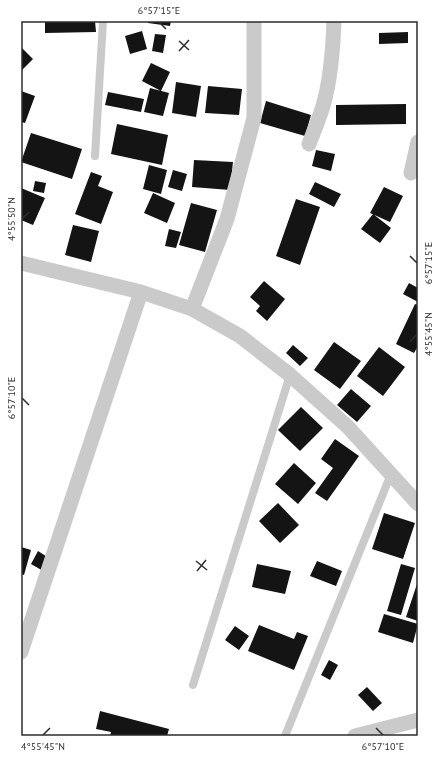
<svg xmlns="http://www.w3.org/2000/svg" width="439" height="757" font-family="'PT Sans',sans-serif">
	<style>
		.building { fill: #141414 }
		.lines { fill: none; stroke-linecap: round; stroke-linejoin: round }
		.service { stroke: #cacaca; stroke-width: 8 }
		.minor { stroke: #cacaca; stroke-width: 15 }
		.ticks { fill: none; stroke: #2d2d2d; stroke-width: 1.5 }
		.neatline { fill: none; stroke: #2d2d2d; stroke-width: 1.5 }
		.ticks-label { font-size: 10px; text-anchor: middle; fill: #2d2d2d }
	</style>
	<rect width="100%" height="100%" fill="#fff"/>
	<path class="building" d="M45 21H95L96 32 45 33Z
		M148 21H171L170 26 148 23Z
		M142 31 147 49 130 54 125 36Z
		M408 32V43L379 44V33Z
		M155 34 166 35 163 53 152 51Z
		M21 47 33 59 21 71Z
		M151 63 170 72 161 91 142 81Z
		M176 82 201 86 196 117 172 113Z
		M208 86 242 89 239 115 205 113Z
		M150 88 169 93 163 116 144 112Z
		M21 91 35 96 25 123 21 122Z
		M108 92 144 99 141 112 105 105Z
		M266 101 311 115 305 136 260 123Z
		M406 104V124L336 125V105Z
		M117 124 168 135 162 165 111 154Z
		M31 133 82 149 72 179 21 162Z
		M316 150 335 154 331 171 312 166Z
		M194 160 233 162 230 190 192 187Z
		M149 165 167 170 161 194 143 189Z
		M173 170 187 174 182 191 168 187Z
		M91 172 102 176 98 186 113 192 101 224 75 214Z
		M35 181 46 183 44 193 33 191Z
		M315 182 341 194 334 207 309 194Z
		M384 187 403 196 390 222 370 213Z
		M21 188 45 198 33 225 21 220Z
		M153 193 175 203 167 223 144 213Z
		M296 199 320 207 300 265 276 256Z
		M191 203 217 210 205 252 179 245Z
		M373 214 391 228 380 243 361 229Z
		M73 225 99 231 91 262 65 255Z
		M169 229 181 232 176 248 165 246Z
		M264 281 285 299 267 321 256 311 260 306 250 297Z
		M409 283 418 288V302L403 294Z
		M415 304 418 305V346L414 353 396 344Z
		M334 342 361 361 340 389 314 370Z
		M293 345 308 358 300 366 286 353Z
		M379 347 405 367 383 396 357 376Z
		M351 389 371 406 357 422 337 405Z
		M301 407 323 428 300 451 278 430Z
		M335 439 359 456 327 501 315 493 333 468 321 459Z
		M294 463 316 483 298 504 275 484Z
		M278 503 299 525 280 543 259 521Z
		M384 513 415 523 403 559 372 549Z
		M21 547 31 550 24 575 21 574Z
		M38 551 52 560 45 572 31 564Z
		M317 561 342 571 336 586 310 576Z
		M257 564 291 571 285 594 252 587Z
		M401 564 415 568 401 615 387 611Z
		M418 581V621L406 617Z
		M384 614 418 624 413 643 378 632Z
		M259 625 294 639 297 632 308 636 294 670 248 651Z
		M235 626 249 636 239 650 225 640Z
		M329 660 338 665 330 680 321 675Z
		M367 687 382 703 373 711 358 695Z
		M100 711 169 729 167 736H110L111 732 96 729Z"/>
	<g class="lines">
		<path class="service" d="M95 156 103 21
			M193 685 290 375
			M285 736 391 474"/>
		<path class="minor" d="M309 144C314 131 319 119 323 106 331 79 333 49 334 21
			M411 173 418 142
			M21 263 141 292 192 309 240 336 290 375 348 427 418 504
			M192 309 227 219 254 118V21
			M21 652 141 292
			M355 736 418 720"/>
	</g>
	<path class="ticks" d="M159 22 166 29M179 41 189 50M179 51 189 40M22 219 29 212M410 256 417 263M410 342 417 334M22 398 29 405M196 561 207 570M197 571 206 560M376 728 383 735M43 735 50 728"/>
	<rect width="439" height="757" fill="none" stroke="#ffffff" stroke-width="44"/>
	<rect x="22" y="22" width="395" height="713" class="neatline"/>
	<g class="ticks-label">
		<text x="159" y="14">6°57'15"E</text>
		<text transform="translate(11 219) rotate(-90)" y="4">4°55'50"N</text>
		<text transform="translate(428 263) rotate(-90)" y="4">6°57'15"E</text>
		<text transform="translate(428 334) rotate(-90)" y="4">4°55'45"N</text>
		<text transform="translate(11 398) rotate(-90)" y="4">6°57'10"E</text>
		<text x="43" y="750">4°55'45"N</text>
		<text x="383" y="750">6°57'10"E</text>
	</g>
</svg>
